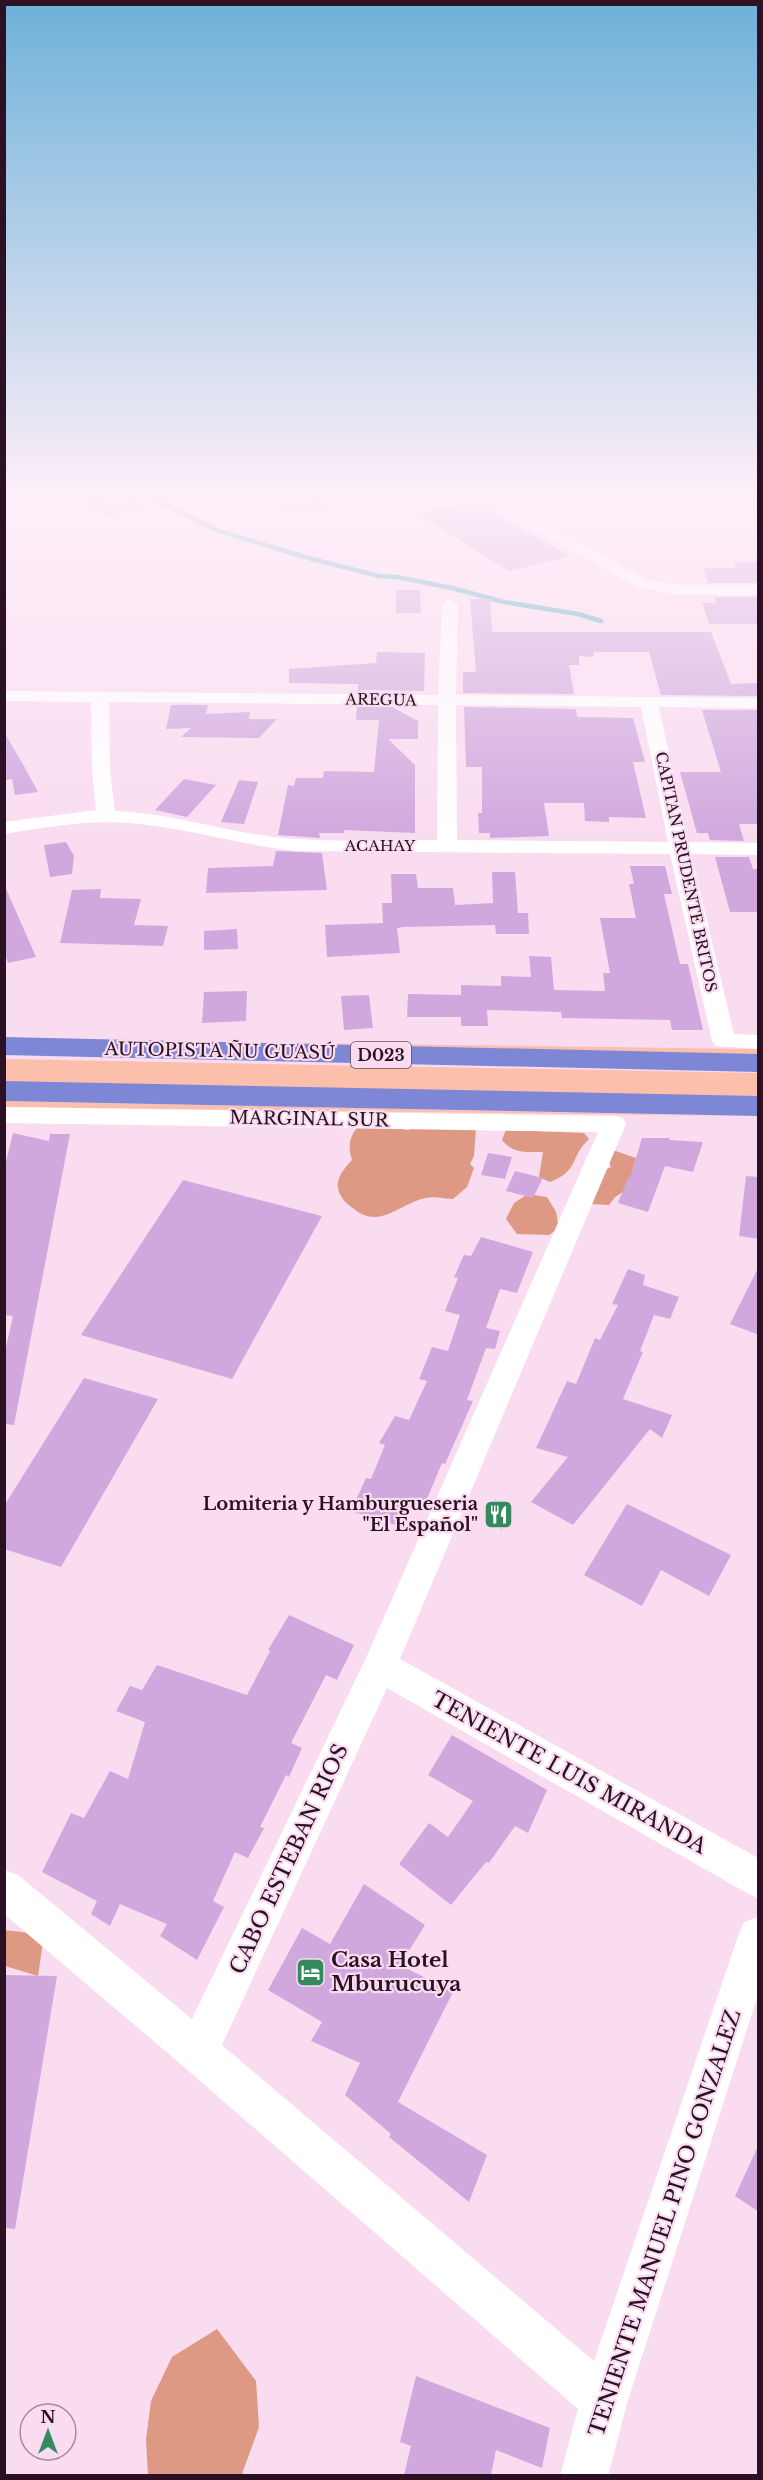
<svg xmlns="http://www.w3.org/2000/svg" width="763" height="2480" font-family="'Libre Baskerville',serif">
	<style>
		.green { fill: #fcbfac }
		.forest { fill: #dd9984 }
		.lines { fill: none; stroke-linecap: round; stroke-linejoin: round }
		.stream { stroke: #58acc2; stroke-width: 4.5 }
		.building { fill: #d0a8de }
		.minor { fill: #fff; fill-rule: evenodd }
		.motorway { fill: #7d87d6; fill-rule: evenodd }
		.labels { text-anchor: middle; stroke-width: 4.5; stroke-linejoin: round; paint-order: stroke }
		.far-street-label { font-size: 15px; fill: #2c1125; stroke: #fadcf0 }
		.shield { fill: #fadcf0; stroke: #6a4e62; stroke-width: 1.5 }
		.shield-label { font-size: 16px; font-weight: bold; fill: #2c1125 }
		.street-label { font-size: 18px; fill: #2c1125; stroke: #fadcf0 }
		.poi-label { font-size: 18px; font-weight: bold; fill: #2c1125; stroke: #fadcf0; text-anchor: end }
		.near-street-label { font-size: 21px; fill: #2c1125; stroke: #fadcf0 }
		.near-poi-label { font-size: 21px; font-weight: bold; fill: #2c1125; stroke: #fadcf0; text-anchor: start }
	</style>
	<rect width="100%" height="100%" fill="#fadcf0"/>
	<path class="green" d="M140 1041 758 1049V1056L134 1043Z
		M4 1059 758 1073V1100L5 1085Z
		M5 1101 739 1116 5 1107Z"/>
	<path class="forest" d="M362 1123 408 1130 416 1127H476L474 1156 470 1164 474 1168 467 1187 453 1199C444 1199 435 1196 426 1198 400 1203 380 1230 354 1209 349 1205 344 1202 341 1196 332 1182 343 1170 352 1160 347 1145 350 1133 362 1123Z
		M506 1130 584 1133 589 1139C569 1158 580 1170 550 1182L539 1177 543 1152C526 1152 513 1154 502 1140Z
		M604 1147 636 1158 628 1189 615 1197 609 1205 588 1204 600 1173 611 1167Z
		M528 1194 547 1197 556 1212 559 1228 549 1235 517 1234 506 1219 514 1203Z
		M4 1930 30 1933 43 1942 38 1976 5 1966Z
		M217 2329 256 2381 259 2427 242 2474 148 2475 146 2440 151 2401 172 2357Z"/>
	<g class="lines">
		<path class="stream" d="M137 491 219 531 312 559 379 576 397 577 452 588 504 602 578 614 601 621"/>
	</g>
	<path class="building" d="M248 491H295L329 505 303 514Z
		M124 492 146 506 107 516 85 502Z
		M436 492 443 496 410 502 405 499Z
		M478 503 499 516 569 556 509 571 417 513Z
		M734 562H759V583H708L703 568H736Z
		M396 590H420L421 613H396Z
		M714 597H759V624H709L702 603H716Z
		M470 599H490L492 632H711L731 684 759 683V696L661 695 649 652H594L593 657 579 656V665H569L574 694 463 693V672H476Z
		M377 652 425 653 424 691 360 690 364 692H358V684L289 683V669L376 663Z
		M171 705H208L206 714 250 712 249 719H277L259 738 181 737 191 728 166 729Z
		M357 707H392L418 721V739H388L415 765V833L344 830V833H319L320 838 278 835 288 785 294 786 296 778H323L324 771 374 772 379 720H356Z
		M464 707 576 709 577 717 633 718 645 762H633L646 818 609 817V822L585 821 584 803H544L549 836 490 838V833H479L478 813H482V767H466Z
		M702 710H759V824H739L744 841 710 840 708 833H697L680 772H721Z
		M4 732 24 766 38 792 15 795 12 779 4 780Z
		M184 779 216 785 187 817 155 810Z
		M239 780 258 782 244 824 221 822Z
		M66 842 74 856 72 874 50 877 44 845Z
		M276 851 322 853 327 890 206 893 208 868 273 866Z
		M715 857H749L753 869H759V912H730Z
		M630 866H665L672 894H664L680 964H688L703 1030H672L670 1020 562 1018 561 1012 487 1010 488 1026H461V1017H407L408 994 461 995V985L501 986V976L531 977 529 956 551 957 554 990 605 991 603 973H610L600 918H636L629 884H634Z
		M492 872H515L518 913H528L529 934H496L495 925 404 927 397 928 400 953 327 957 325 925 383 923 382 903H392L391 874H416L418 888H453L455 905 493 903Z
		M4 884 36 957 8 963 4 951Z
		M101 889 100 898 141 899 134 925 168 926 163 946 60 943 72 890Z
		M237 929 238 949 204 950V931Z
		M247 991 246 1021 202 1023 204 992Z
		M369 995 373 1028 344 1030 341 996Z
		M13 1133 49 1141 50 1134H70L14 1425 4 1424V1356L13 1316 4 1315V1170Z
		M642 1138H670L669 1140 703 1142 693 1172 665 1166 648 1212 618 1203 628 1178H630Z
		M488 1153 512 1157 505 1179 481 1175Z
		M515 1171 543 1178 533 1198 506 1191Z
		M746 1176 759 1177V1239L739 1236Z
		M183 1180 322 1216 232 1379 81 1335Z
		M481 1237 533 1252 517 1293 500 1289 486 1328 500 1331 495 1349 486 1348 467 1400 473 1401 445 1464 442 1463 422 1511 407 1507 399 1526 351 1511 366 1478 371 1479 385 1445 379 1443 395 1416 409 1420 427 1381 419 1379 432 1347 448 1351 460 1315 445 1311 458 1278 454 1277 464 1255 471 1256Z
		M759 1266V1335L730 1324Z
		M628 1269 645 1275 643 1285 679 1297 670 1319 654 1315 640 1351 643 1352 623 1399 672 1415 662 1438 650 1429 573 1525 531 1502 568 1457 536 1448 567 1381 576 1384 595 1338 600 1340 618 1305 612 1304Z
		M84 1378 158 1399 61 1567 4 1549V1506Z
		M495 1499 513 1508 502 1530 484 1521Z
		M627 1504 731 1555 709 1596 661 1570 642 1606 584 1575Z
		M289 1615 354 1645 337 1680 326 1675 291 1743 302 1748 289 1777 286 1775 260 1827 264 1828 248 1858 235 1852 213 1901 224 1907 197 1960 160 1936 167 1924 120 1904 110 1926 91 1914 97 1901 42 1872 71 1813 84 1818 110 1771 128 1779 145 1722 116 1711 130 1686 142 1690 157 1665 247 1695 270 1651 268 1650Z
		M452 1735 547 1790 528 1833 515 1826 489 1863 486 1862 451 1905 399 1864 429 1823 448 1837 473 1801 428 1775Z
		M364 1884 425 1925 400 1965 453 1992 398 2102 487 2155 469 2202 389 2137 391 2134 345 2095 360 2063 311 2041 322 2022 268 1990 302 1928 330 1944Z
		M4 1975 57 1976 15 2229 4 2228Z
		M759 2144V2212L735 2196Z
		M416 2376 550 2428 542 2468 496 2450 491 2475H404L411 2446 400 2442Z"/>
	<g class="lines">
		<path class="minor" d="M472 491H489L647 580 680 585H758V595H680L637 587 484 500 394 515 387 511 394 507 473 493Z
			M450 599 458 604 456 695 758 698V708L659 707 688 842 758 843V855L691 854 734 1034 758 1035V1049L716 1046 712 1041 670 854 296 851C239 845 185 827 128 823 86 820 46 827 4 834V822L96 810 92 771 91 702 4 701V691L438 695 442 604ZM109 702 438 705 437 840C383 840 327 843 273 837 220 830 169 813 115 811L110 771ZM456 705 641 707 668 842 457 840Z
			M4 1107 614 1116 623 1118 626 1124 400 1659 758 1858V1898L745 1892 387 1688 222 2045 594 2361 738 1936 744 1922 758 1917V1995L628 2400 608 2476H560L578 2409 183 2066 4 1914V1870L18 1875 192 2019 366 1658 598 1132 4 1123Z"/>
		<path class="motorway" d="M4 1037 758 1054V1072L4 1055Z
			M4 1081 758 1096V1116L4 1101Z"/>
	</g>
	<linearGradient id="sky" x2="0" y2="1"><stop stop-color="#6eb1d9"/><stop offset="0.59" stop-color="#fdeff8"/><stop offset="1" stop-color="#fdeff8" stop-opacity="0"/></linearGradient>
	<rect width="763" height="838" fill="url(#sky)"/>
	<defs>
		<symbol id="restaurant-square" viewBox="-11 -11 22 22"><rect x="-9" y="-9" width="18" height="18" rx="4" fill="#348a5e" stroke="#fadcf0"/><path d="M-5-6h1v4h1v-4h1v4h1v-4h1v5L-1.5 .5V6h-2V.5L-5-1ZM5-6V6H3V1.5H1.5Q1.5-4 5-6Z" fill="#fff"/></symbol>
		<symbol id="hotel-square" viewBox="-11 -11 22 22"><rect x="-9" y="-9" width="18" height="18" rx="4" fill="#348a5e" stroke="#fadcf0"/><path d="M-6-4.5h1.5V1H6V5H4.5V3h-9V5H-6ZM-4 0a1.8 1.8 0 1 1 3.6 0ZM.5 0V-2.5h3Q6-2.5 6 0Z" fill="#fff"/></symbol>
	</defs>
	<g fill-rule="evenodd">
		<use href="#restaurant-square" x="482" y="1498" width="33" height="33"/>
		<use href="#hotel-square" x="294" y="1956" width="33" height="33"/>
	</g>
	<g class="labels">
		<g class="far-street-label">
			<text transform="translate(381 700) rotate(1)" y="5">AREGUA</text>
			<text x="380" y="851">ACAHAY</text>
			<text transform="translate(686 872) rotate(78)" y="5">CAPITAN PRUDENTE BRITOS</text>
		</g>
		<rect class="shield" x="351" y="1042" width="60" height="26" rx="4.5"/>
		<g class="shield-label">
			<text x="381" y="1061">D023</text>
		</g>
		<g class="street-label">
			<text transform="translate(220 1051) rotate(1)" y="6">AUTOPISTA ÑU GUASÚ</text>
			<text transform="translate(309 1119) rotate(1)" y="6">MARGINAL SUR</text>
		</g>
		<g class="poi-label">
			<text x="478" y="1510">Lomiteria y Hamburgueseria<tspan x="478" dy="21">"El Español"</tspan></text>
		</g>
		<g class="near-street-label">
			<text transform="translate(569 1773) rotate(29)" y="7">TENIENTE LUIS MIRANDA</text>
			<text transform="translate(289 1859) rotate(-65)" y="7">CABO ESTEBAN RIOS</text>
			<text transform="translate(665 2223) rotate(-72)" y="7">TENIENTE MANUEL PINO GONZALEZ</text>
		</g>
		<g class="near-poi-label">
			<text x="331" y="1967">Casa Hotel<tspan x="331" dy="24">Mburucuya</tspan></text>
		</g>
	</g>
	<rect width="763" height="2480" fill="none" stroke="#2c1125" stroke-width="12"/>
	<g transform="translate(48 2432)"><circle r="28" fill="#fadcf0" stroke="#a88b9f" stroke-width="1.5"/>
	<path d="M0-4.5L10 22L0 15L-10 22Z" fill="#348a5e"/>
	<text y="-9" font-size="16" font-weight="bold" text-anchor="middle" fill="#2c1125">N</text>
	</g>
</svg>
